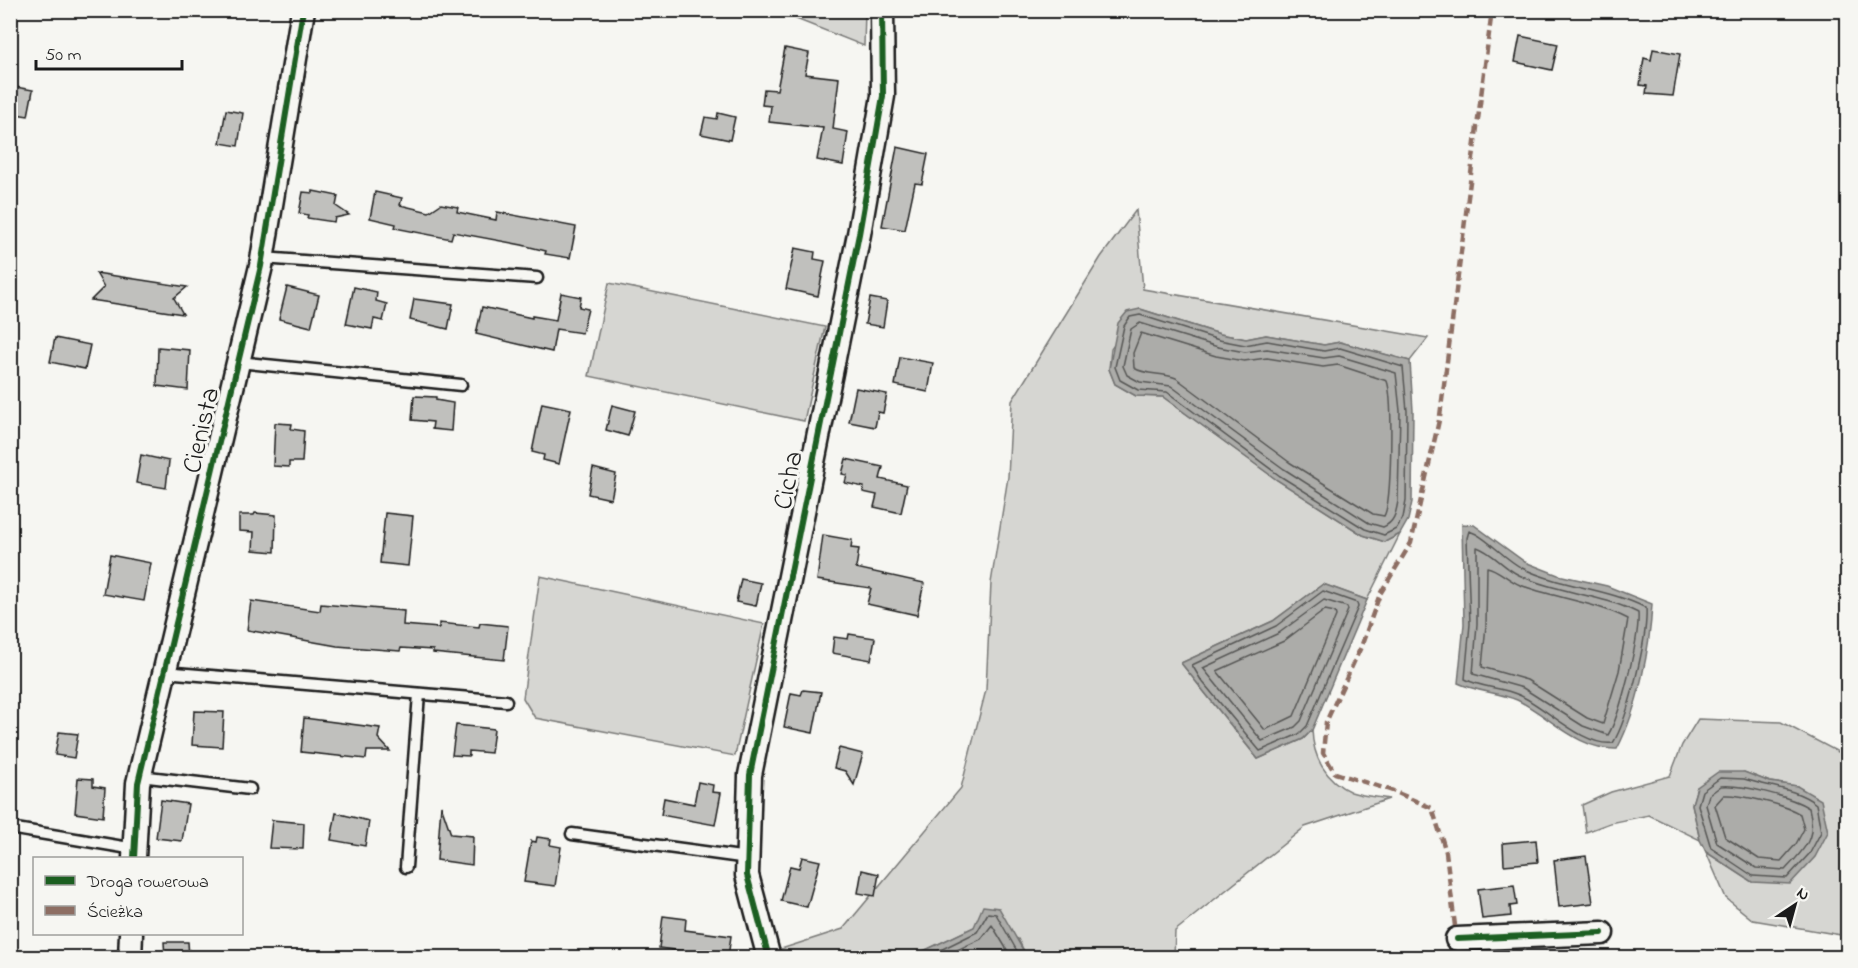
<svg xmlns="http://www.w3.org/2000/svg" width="1858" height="968" font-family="'Indie Flower',sans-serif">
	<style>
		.green { fill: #d6d6d2; stroke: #797977; stroke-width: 1.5 }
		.water { fill: #acaca9; stroke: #727271; stroke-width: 1.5 }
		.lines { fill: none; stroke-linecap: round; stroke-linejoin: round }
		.shore { stroke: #565654; stroke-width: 1.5 }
		.building { fill: #c0c0bd; stroke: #1c1c1c; stroke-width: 1.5 }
		.service-casing { stroke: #1c1c1c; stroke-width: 15 }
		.minor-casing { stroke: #1c1c1c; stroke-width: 27 }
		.service { stroke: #f6f6f2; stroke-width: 10 }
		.minor { stroke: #f6f6f2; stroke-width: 22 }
		.quiet { stroke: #8d6e63; stroke-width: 4.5; stroke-dasharray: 9 4.5; stroke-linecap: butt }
		.cycleway-casing { stroke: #f6f6f2; stroke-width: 10 }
		.cycleway { stroke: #1b5e20; stroke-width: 6 }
		.labels { text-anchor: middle; stroke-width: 6; stroke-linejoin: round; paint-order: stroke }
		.street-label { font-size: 27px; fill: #1c1c1c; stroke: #f6f6f2 }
	</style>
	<rect width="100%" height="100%" fill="#f6f6f2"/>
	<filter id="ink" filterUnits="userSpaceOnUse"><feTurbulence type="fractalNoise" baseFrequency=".0167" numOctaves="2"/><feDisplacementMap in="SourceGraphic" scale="12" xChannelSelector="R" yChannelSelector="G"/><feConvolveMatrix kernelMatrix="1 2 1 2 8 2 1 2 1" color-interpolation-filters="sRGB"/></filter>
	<g filter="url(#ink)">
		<path class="green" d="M776 11H865L864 46Z
			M1136 210 1143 289 1428 338 1410 361 1340 342 1324 345 1266 335 1246 339 1220 334 1140 309 1111 349 1109 369 1115 384 1136 396 1163 397 1277 480 1363 535 1385 542 1400 534 1367 600 1323 584 1273 621 1181 663 1258 759 1303 739 1312 730C1313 757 1325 780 1351 792 1362 796 1378 797 1389 799L1305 827 1175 931 1174 957H1027L1018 939 974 927 911 957H780L778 950 843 929 961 788 986 690 991 583 1008 477 1012 401 1101 257Z
			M609 283 825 327 804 421 589 376Z
			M540 576 764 624 735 756 535 718 523 698Z
			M1698 719 1781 722 1838 752 1847 750V936L1753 920 1726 898 1706 852 1752 882 1797 786 1770 782 1744 772 1697 787 1692 804 1700 840 1649 815 1610 823 1586 832 1582 805 1611 792 1670 776 1682 745Z"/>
		<path class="water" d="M1140 309 1220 334 1246 339 1266 335 1324 345 1340 342 1410 361 1413 411 1412 502 1408 520 1400 534 1385 542 1363 535 1277 480 1163 397 1136 396 1115 384 1109 369 1118 323 1127 312Z
			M1462 524 1474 525 1525 562 1558 575 1607 586 1652 604C1650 649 1638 709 1617 749 1577 750 1550 716 1517 700 1498 692 1477 692 1458 683L1464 624Z
			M1323 584 1367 600 1312 730 1303 739 1258 759 1181 663 1273 621Z
			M1718 772H1744L1770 782 1797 786 1821 800 1828 832 1815 857 1790 884 1752 882 1706 852 1700 840 1692 804 1697 787Z
			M983 906 999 908 1027 957H911L974 927Z"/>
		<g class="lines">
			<path class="shore" d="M1140 315 1219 340 1245 345 1267 341 1324 351 1340 348 1403 367 1407 411 1406 501 1403 518 1396 529 1384 535 1365 529 1280 476 1167 392 1138 390 1120 380 1115 367 1124 326 1130 317Z
				M1140 323 1218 347 1245 352 1267 349 1324 358 1339 356 1396 373 1400 411 1398 501C1396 512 1395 522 1383 527L1369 523 1284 469 1171 386 1140 382 1127 375 1123 366 1131 329Z
				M1141 333 1216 356 1244 361 1267 358 1323 367 1338 365 1387 381C1393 397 1392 503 1384 516L1373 514 1289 462 1176 378C1162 372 1147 376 1134 368L1133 353Z
				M1469 531C1486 536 1504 559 1522 568 1561 587 1607 588 1646 608 1648 637 1628 719 1613 743 1583 747 1545 706 1519 695 1502 687 1481 688 1465 679L1470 624 1467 538Z
				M1477 547C1492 552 1504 568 1519 575 1557 593 1601 594 1638 613 1640 636 1620 716 1608 735L1583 726 1523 688 1473 674 1477 624Z
				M1487 567C1498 569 1508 580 1520 585 1555 598 1595 602 1628 619L1619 671 1603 724 1587 718 1527 680 1482 667 1486 625Z
				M1323 591 1357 603 1358 607 1307 726 1299 734 1260 751 1201 680 1192 665 1276 626Z
				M1324 600 1347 607 1348 610 1301 721 1295 727 1262 741 1203 668 1279 633Z
				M1325 610 1335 612 1336 616 1294 716 1265 730 1217 671 1284 641Z
				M1744 779C1768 787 1796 788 1816 804L1821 832 1810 853 1787 878 1753 876 1711 848 1698 805 1702 791 1720 778Z
				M1721 786C1741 784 1792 797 1809 808 1817 838 1805 849 1785 870L1756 868 1717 843 1706 805 1709 795Z
				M1724 795C1740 794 1786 805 1800 814L1804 829 1796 844 1781 861 1759 859 1725 837 1715 805Z
				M924 958 977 932 988 913 996 914 1021 958
				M940 958 981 939 992 925 1012 958"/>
		</g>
		<path class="building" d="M1520 36 1558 44 1552 70 1515 62Z
			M785 48 809 53 805 74 839 78 833 129 848 132 843 165 817 160 823 128 769 122 771 106 762 105 764 89 777 90Z
			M1653 49 1680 54 1673 96 1646 94 1647 86 1640 85 1644 58 1651 60Z
			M10 86 33 90 28 116 10 113Z
			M226 110 243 113 238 146 220 143Z
			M718 113 735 117 730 140 701 134 705 117 717 119Z
			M897 147 928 154 922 184 915 183 905 230 882 226Z
			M313 191 338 196 336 206 349 215 335 218 334 222 307 218 308 215 299 213 303 192 313 193Z
			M375 192 402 198 400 205 429 212 441 204 458 207 457 212 496 220 497 212 576 227 570 258 545 254 546 251 522 245 453 232 451 239 395 228 396 224 370 218Z
			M795 248 815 252 814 259 825 261 818 296 786 289Z
			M96 273 187 287 174 298 183 314 91 300 104 287Z
			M287 287 319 295 311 327 279 319Z
			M354 287 377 292 376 301 387 304 383 321 374 319 372 329 346 324Z
			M561 293 581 297 579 307 588 309 582 333 556 329 552 352 476 334 482 307 532 318V316L556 320Z
			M870 298 887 301 883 327 865 324Z
			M414 299 453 304 448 329 410 320Z
			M55 338 90 345 85 369 50 362Z
			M158 347 190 350 188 390 157 386Z
			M900 357 933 363 928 392 895 385Z
			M856 388 887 394 883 413 878 412 875 427 849 422Z
			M414 396 436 397V400L453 403 451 431 432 429 433 422 412 420Z
			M542 403 571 409 559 464 543 460 544 455 532 452Z
			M612 405 635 411 628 436 606 430Z
			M275 423 292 424 291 429 304 431 302 462H289V467L273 466Z
			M141 455 169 461 166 488 136 483Z
			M846 459 883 467 880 479 907 485 901 513 874 507 877 495 863 492 864 487 845 483 847 475 842 474Z
			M593 468 616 474 611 499 588 494Z
			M255 513 276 515 275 552 253 550 254 532 239 531V515H254Z
			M385 513 413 516 408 566 380 563Z
			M823 535 852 540 851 548 859 549 856 568 924 583 917 615 867 604 871 588 817 580Z
			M110 555 151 563 144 601 103 594Z
			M741 579 761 583 756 606 736 602Z
			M251 601 320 611 321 604 404 611 403 625 439 628V623L479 627 480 623 508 626 504 660 433 653V650L401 648 400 651 337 646 247 630Z
			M849 634 875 638 871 660 832 653 834 637 848 639Z
			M803 690 821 692 813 733 784 727 791 693 801 695Z
			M194 711 224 712 222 747 192 745Z
			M304 718 380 728 378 738 390 751H367L366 759 301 752Z
			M456 725 494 729 491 753 469 751V756L452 755Z
			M59 732 78 734 74 758 55 755Z
			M839 748 863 754 854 785 845 771 834 768Z
			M78 778 93 779V786L105 788 103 817 75 813Z
			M698 782 713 785 712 792 721 793 715 825 661 815 664 798 694 804Z
			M161 800 188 804 182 841 156 838Z
			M441 805 451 834 473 836 472 865 437 860Z
			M336 813 369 821 365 846 331 840Z
			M272 820 304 823 303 849 269 848Z
			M537 837 551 839 550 845 561 847 555 886 524 882 531 841 536 842Z
			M1536 840 1538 862 1504 865 1503 843Z
			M1586 856 1593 903 1559 907 1554 860Z
			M802 857 820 861 807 907 781 901 790 866 799 868Z
			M862 870 879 874 875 896 858 893Z
			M1514 885 1517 905 1510 906 1511 916 1482 919 1478 889Z
			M663 916 686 919 685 930 731 936 728 957 659 948Z
			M164 942H188L189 957H165Z"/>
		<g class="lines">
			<defs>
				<path id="service" d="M262 258 537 278
					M238 362 461 385
					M164 672 506 701
					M140 776 250 789
					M10 828 135 849
					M572 834 748 858
					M406 867 419 694"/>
				<path id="minor" d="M134 858 138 783 261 266 303 10
					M1457 939 1602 933
					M130 958 131 934
					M769 958 747 875 750 775 859 234 883 96 882 10"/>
			</defs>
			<use href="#service" class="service-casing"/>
			<use href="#minor" class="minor-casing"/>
			<use href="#service" class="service"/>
			<use href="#minor" class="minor"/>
			<path class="quiet" d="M1455 926 1446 852 1432 808 1393 791 1335 773 1323 753 1326 722 1361 647 1380 594 1411 543 1440 416 1492 10"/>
			<defs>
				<path id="cycleway" d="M134 858 138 783 261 266 303 10
					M1457 939 1602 933
					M769 958 747 875 750 775 859 234 883 96 882 10"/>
			</defs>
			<use href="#cycleway" class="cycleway-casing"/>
			<use href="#cycleway" class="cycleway"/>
		</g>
	</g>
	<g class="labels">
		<g class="street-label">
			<text transform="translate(200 430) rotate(-77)" y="9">Cienista</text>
			<text transform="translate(787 480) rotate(-78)" y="9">Cicha</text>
		</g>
	</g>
	<rect width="1858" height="968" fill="none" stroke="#f6f6f2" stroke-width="36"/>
	<rect x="18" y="18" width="1822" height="932" fill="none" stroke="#1c1c1c" stroke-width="2" filter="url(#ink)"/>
	<rect x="33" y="857" width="210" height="78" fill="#f6f6f2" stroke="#9f9f9c" stroke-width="1.5"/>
	<rect x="45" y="876" width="30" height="9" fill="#1b5e20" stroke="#9f9f9c" stroke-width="1.5"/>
	<text x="87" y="887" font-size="18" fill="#1c1c1c">Droga rowerowa</text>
	<rect x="45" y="906" width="30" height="9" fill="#8d6e63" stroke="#9f9f9c" stroke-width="1.5"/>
	<text x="87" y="917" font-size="18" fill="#1c1c1c">Ścieżka</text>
	<g transform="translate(1795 905) rotate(36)" stroke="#f6f6f2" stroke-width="4.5" paint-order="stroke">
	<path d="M0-4.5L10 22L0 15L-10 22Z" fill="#1c1c1c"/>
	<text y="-9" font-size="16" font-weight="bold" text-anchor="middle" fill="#1c1c1c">N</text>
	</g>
	<path d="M36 60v9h146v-9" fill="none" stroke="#1c1c1c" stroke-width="3"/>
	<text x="45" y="60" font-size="18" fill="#1c1c1c" stroke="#f6f6f2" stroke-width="4.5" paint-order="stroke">50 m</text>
</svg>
